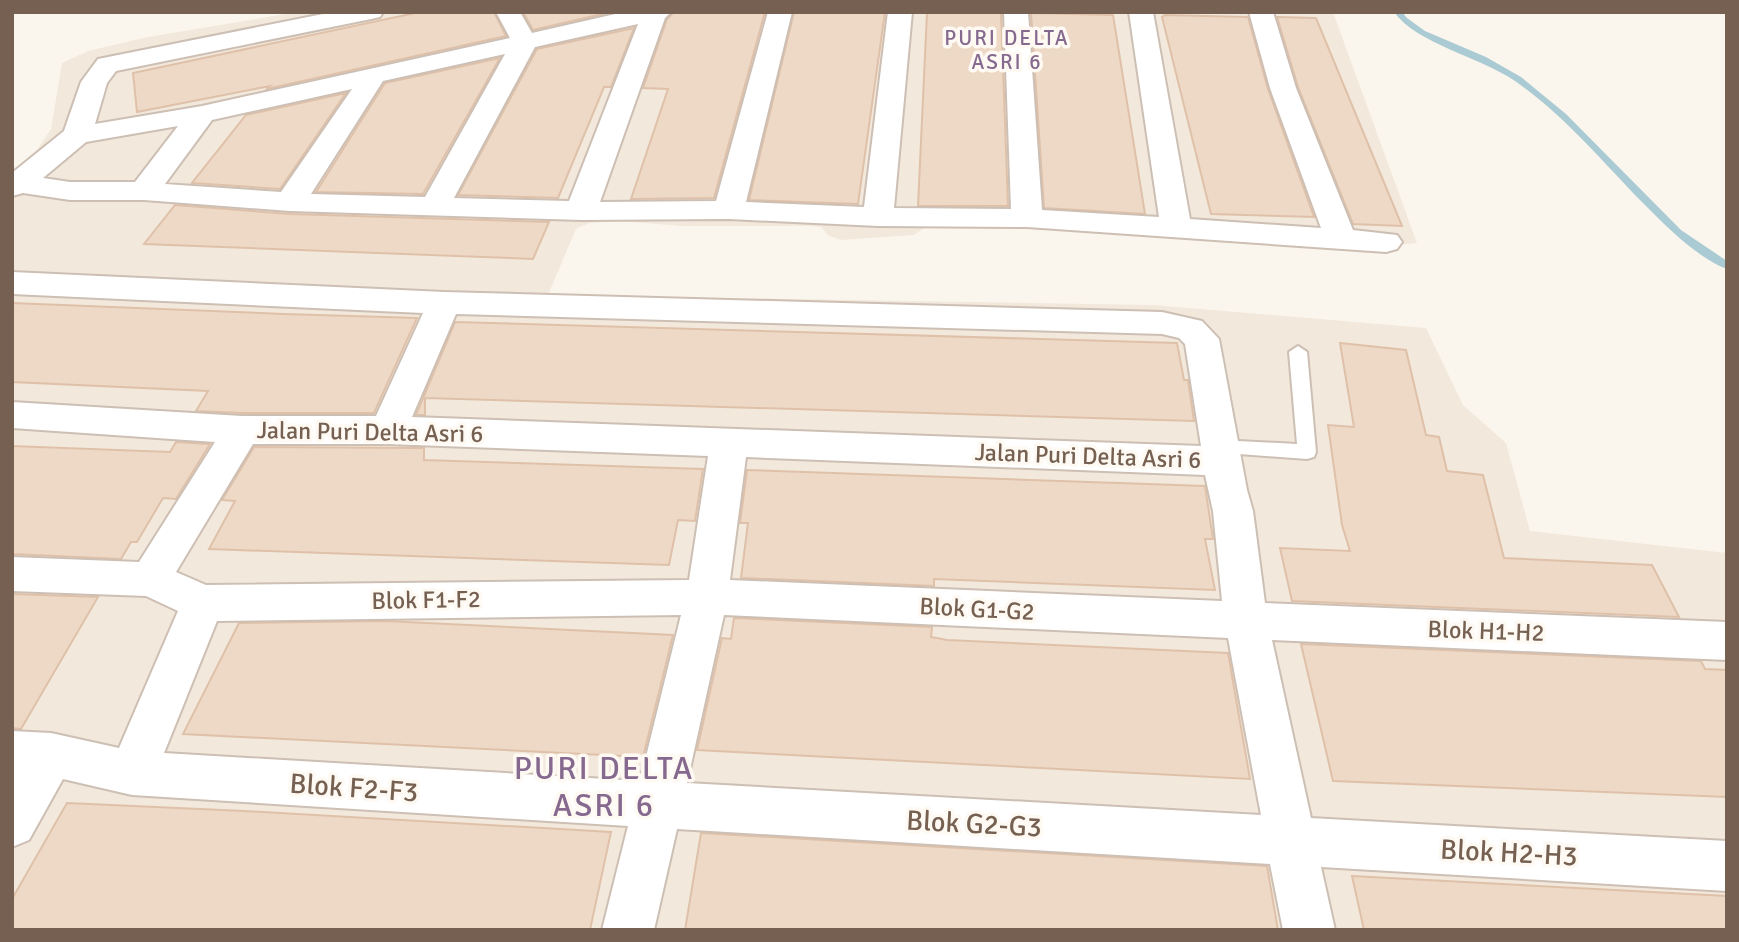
<svg xmlns="http://www.w3.org/2000/svg" width="1739" height="942" font-family="Signika,sans-serif">
	<style>
		.residential { fill: #f2e9dc }
		.lines { fill: none; stroke-linecap: round; stroke-linejoin: round }
		.stream { fill: #aacbd4; fill-rule: evenodd }
		.building { fill: #eed9c7; stroke: #dfc1a9; stroke-width: 2 }
		.lane-casing { stroke: #cdbfb3; stroke-width: 4 }
		.street-casing { stroke: #cdbfb3; stroke-width: 4 }
		.lane { fill: #fff; fill-rule: evenodd }
		.street { fill: #fff; fill-rule: evenodd }
		.labels { text-anchor: middle; stroke-width: 7; stroke-linejoin: round; paint-order: stroke }
		.far-neighbourhood-label { font-size: 21px; letter-spacing: 2px; fill: #85698f; stroke: #fefaf3 }
		.street-label { font-size: 24px; fill: #756051; stroke: #fefaf3 }
		.near-street-label { font-size: 28px; fill: #756051; stroke: #fefaf3 }
		.near-neighbourhood-label { font-size: 32px; letter-spacing: 2px; fill: #85698f; stroke: #fefaf3 }
	</style>
	<rect width="100%" height="100%" fill="#fbf6ed"/>
	<path class="residential" d="M297 12H1333L1417 243 1379 247 1118 230 924 228 914 235 841 240 829 236 821 227 809 226H681L619 221 589 223 576 229 548 295 1154 305 1426 328 1463 405 1506 443 1530 531 1727 553V930H12V170L32 157 51 129 62 63 88 51 148 37Z"/>
	<g class="lines">
		<path class="stream" d="M1394 12H1402L1407 18 1425 31 1486 57 1521 77 1566 114 1681 230 1727 261V269C1697 258 1665 225 1643 203 1602 161 1563 114 1515 81 1480 57 1417 44 1394 12Z"/>
	</g>
	<path class="building" d="M420 12H494L506 36 267 89 270 86 137 112 133 73Z
		M523 12H611L533 30Z
		M674 12H765L714 198 631 199 668 89 643 88 667 19Z
		M794 12H885L858 204 749 200Z
		M927 12H1001L1008 206H918Z
		M1031 13 1113 15 1145 214 1044 208Z
		M1165 15 1248 17 1268 89 1314 217 1211 214 1162 17Z
		M1277 17 1316 18 1402 226 1353 224 1298 87Z
		M634 28 611 87H604L558 198 458 195 537 49Z
		M500 58 423 194 316 192 385 83Z
		M346 93 280 189 192 183 246 115Z
		M175 205 290 214 549 222 533 259 144 244Z
		M12 303 284 314 417 318 374 413H242L196 411 208 391 12 382Z
		M455 322 1177 343 1184 380H1188L1194 421 425 398V415H416Z
		M1340 343 1406 350 1426 435 1439 437 1447 471 1483 475 1504 558 1652 565 1679 617 1292 601 1280 548 1350 551 1342 525 1328 425 1354 427Z
		M176 442 210 444 176 499 163 498 137 542H131L121 559 12 554V446L170 452Z
		M254 447 424 448V460L703 469 695 521 678 520 669 565 209 549 235 501 222 500Z
		M747 470 1205 486 1213 539H1205L1215 590 934 579V586L741 578 748 523H740Z
		M12 594 98 597 21 729 12 728Z
		M734 618 932 627 931 637 947 640 1228 653 1250 779 697 750 722 638 731 639Z
		M385 621 673 635 643 757 183 734 239 623Z
		M1301 644 1701 661 1705 669 1727 670V797L1333 781Z
		M67 803 244 811 611 832 590 930H12V899Z
		M701 833 1267 866 1278 930H685Z
		M1352 876 1727 896V930H1364Z"/>
	<g class="lines">
		<defs>
			<path id="lane" d="M1298 346 1307 352 1316 452 1314 457 1307 459 1212 452 1210 447 1212 442 1219 440 1297 444 1289 352Z"/>
			<path id="street" d="M333 12H383L380 17 371 19 116 71 107 83 95 124 202 106 510 38 496 12H520L532 33 624 12H671L665 18 600 202 716 201 768 12H792L746 202 864 207 888 12H912L894 208 1011 209 1004 12H1028L1042 210 1159 217 1129 12H1153L1190 219 1321 228 1270 88 1249 12H1273L1296 88 1353 230 1397 235 1402 242 1397 249 1386 252 1027 227 878 226 729 219 581 220 290 211 144 200H70L23 193 12 196V173L64 131 81 82 98 59ZM638 24 569 201 454 198 535 47ZM505 54 425 197 311 194 383 81ZM352 89 281 192 165 184 212 120ZM178 126 135 182H70L43 178 86 142Z
				M12 272 444 292 1162 312 1202 321 1219 339 1247 490 1253 511 1265 603 1727 622V660L1272 640 1311 818 1727 841V891L1321 867 1335 930H1283L1270 864 677 829 654 930H602L628 826 132 795 63 779 29 840 12 847V731L51 733 119 748 178 611 146 596 12 591V557L139 562 215 442 12 428V402L242 416H376L423 313 12 294ZM456 314 1162 334 1179 338 1185 344 1201 446 412 417ZM253 444H388L708 456 689 580 206 585 176 572ZM746 457 1205 475 1213 511 1222 601 730 580ZM681 615 640 781 164 753 217 621ZM724 615 1228 638 1261 815 687 783Z"/>
		</defs>
		<use href="#lane" class="lane-casing"/>
		<use href="#street" class="street-casing"/>
		<use href="#lane" class="lane"/>
		<use href="#street" class="street"/>
	</g>
	<g class="labels">
		<g class="far-neighbourhood-label">
			<text x="1007" y="45">PURI DELTA<tspan x="1007" dy="24">ASRI 6</tspan></text>
		</g>
		<g class="street-label">
			<text transform="translate(370 432) rotate(1)" y="8">Jalan Puri Delta Asri 6</text>
			<text transform="translate(1088 456) rotate(2)" y="8">Jalan Puri Delta Asri 6</text>
			<text transform="translate(426 600) rotate(-1)" y="8">Blok F1-F2</text>
			<text transform="translate(977 609) rotate(3)" y="8">Blok G1-G2</text>
			<text transform="translate(1486 631) rotate(2)" y="8">Blok H1-H2</text>
		</g>
		<g class="near-street-label">
			<text transform="translate(354 787) rotate(4)" y="10">Blok F2-F3</text>
			<text transform="translate(974 823) rotate(3)" y="10">Blok G2-G3</text>
			<text transform="translate(1509 852) rotate(3)" y="10">Blok H2-H3</text>
		</g>
		<g class="near-neighbourhood-label">
			<text x="604" y="779">PURI DELTA<tspan x="604" dy="37">ASRI 6</tspan></text>
		</g>
	</g>
	<rect width="1739" height="942" fill="none" stroke="#756051" stroke-width="28"/>
</svg>
